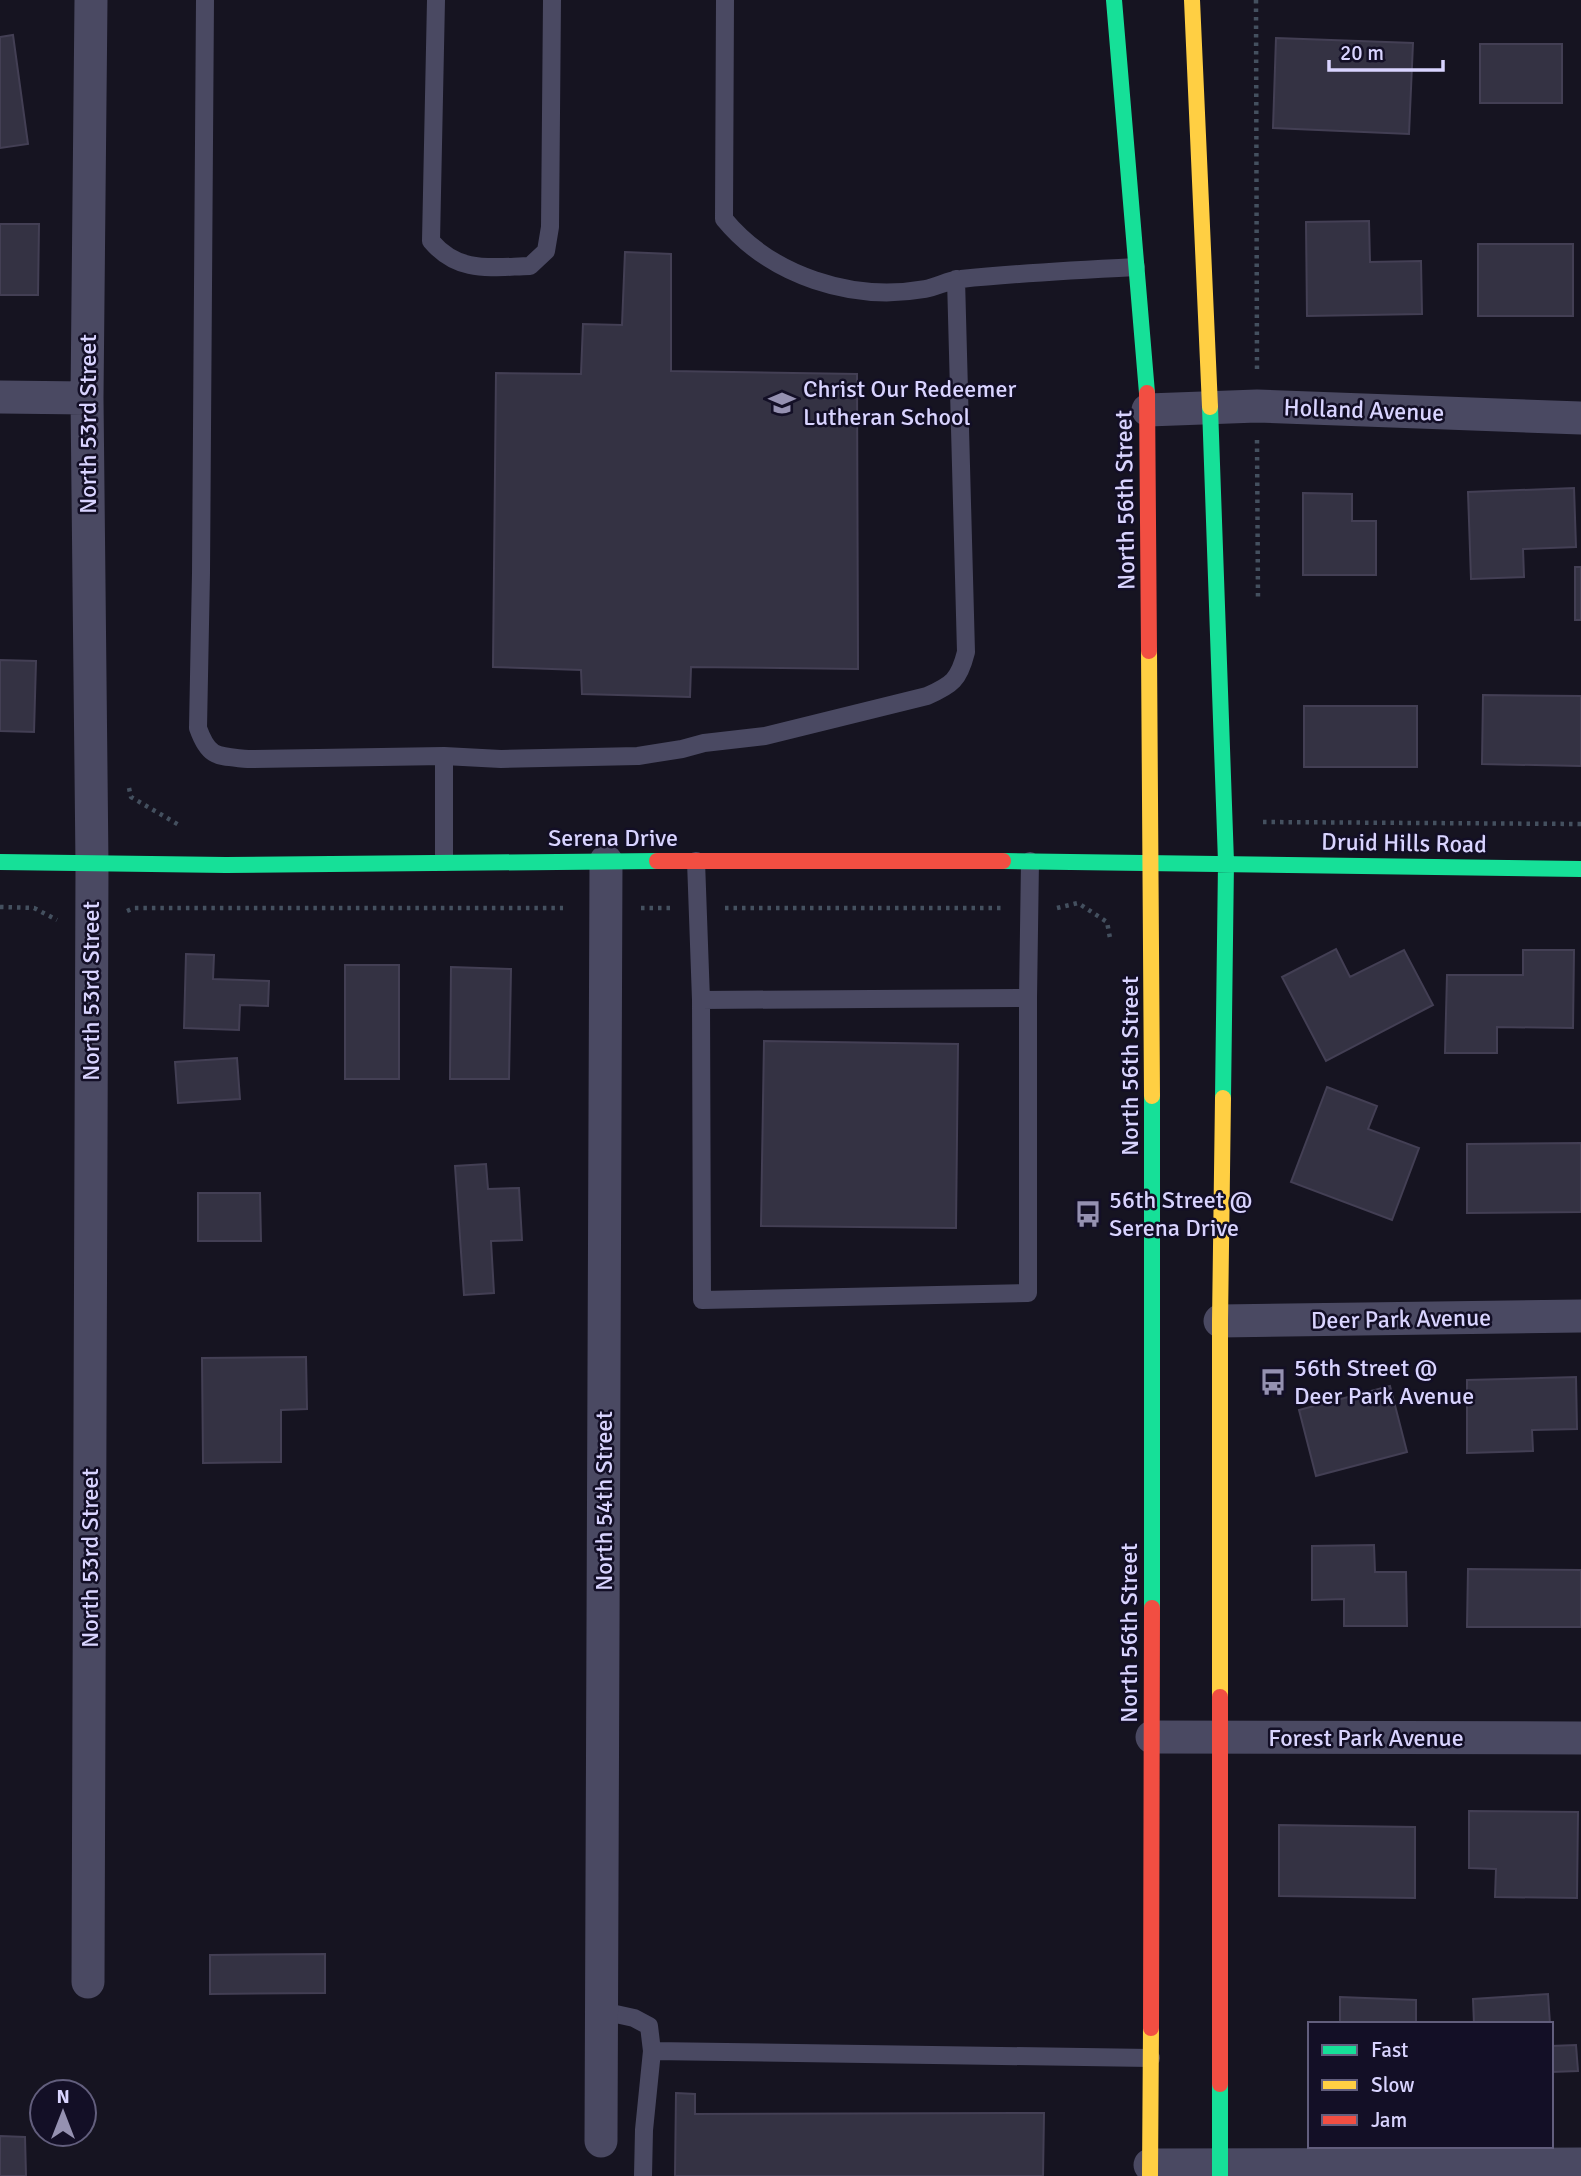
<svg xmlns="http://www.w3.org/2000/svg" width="1581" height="2176" font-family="Signika,sans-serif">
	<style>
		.building { fill: #343243; stroke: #433f54; stroke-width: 2 }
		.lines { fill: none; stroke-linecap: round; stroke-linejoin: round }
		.path { stroke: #44505f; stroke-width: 4.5; stroke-dasharray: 3.5 5; stroke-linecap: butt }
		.lane { stroke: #4a4962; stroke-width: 18 }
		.street { stroke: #4a4962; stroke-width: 33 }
		.fast { stroke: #16e098; stroke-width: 16 }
		.slow { stroke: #ffcf43; stroke-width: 16 }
		.jam { stroke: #f24e42; stroke-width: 16 }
		.labels { text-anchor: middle; stroke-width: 5; stroke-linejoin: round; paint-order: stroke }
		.poi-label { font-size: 24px; fill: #d9d4ff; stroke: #130f26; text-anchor: start }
		.street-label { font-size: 24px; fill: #d9d4ff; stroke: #130f26 }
	</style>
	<rect width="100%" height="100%" fill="#161421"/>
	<path class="building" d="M13 35 28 144 0 148V37Z
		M1276 38 1413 43 1409 134 1273 128Z
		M1480 44H1562V103H1480Z
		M1369 221 1370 262 1421 261 1422 314 1307 316 1306 222Z
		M0 224H39L38 295H0Z
		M1478 244H1573V316H1478Z
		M625 252 671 254V371L857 374 858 669 691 667 690 697 582 694 581 670 493 667 496 373 581 374 583 324 622 325Z
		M1574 488 1576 547 1523 549 1524 577 1471 579 1468 492Z
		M1303 493 1352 494V521H1376V575H1303Z
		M1575 567H1581V620H1575Z
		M0 660 36 661 34 732 0 731Z
		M1483 695 1581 696V766L1482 764Z
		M1304 706H1417V767H1304Z
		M1336 949 1350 977 1404 950 1433 1005 1326 1061 1282 977Z
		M1523 950H1574L1573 1028 1497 1027V1053H1445L1447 975H1523Z
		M186 954 214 955 213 979 269 981 268 1006 240 1005 239 1030 184 1028Z
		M345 965H399V1079H345Z
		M451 967 511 969 509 1079H450Z
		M764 1041 958 1044 956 1228 761 1226Z
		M237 1058 240 1099 178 1103 175 1062Z
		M1327 1087 1377 1106 1368 1129 1419 1148 1392 1220 1291 1182Z
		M1581 1143V1212L1467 1213V1144Z
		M486 1164 488 1189 519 1188 522 1240 491 1241 494 1293 464 1295 455 1166Z
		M198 1193H260L261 1241H198Z
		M306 1357 307 1409 281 1410V1462L203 1463 202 1358Z
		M1576 1377 1577 1429 1532 1430 1533 1451 1467 1453V1380Z
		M1390 1386 1407 1452 1316 1476 1299 1410Z
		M1374 1545 1375 1572H1406L1407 1626H1344V1599L1312 1600V1546Z
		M1468 1569 1581 1570V1627H1467Z
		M1469 1811 1578 1812 1577 1898 1495 1897 1496 1869 1469 1868Z
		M1279 1825 1415 1827V1898L1279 1896Z
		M325 1954V1993L210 1994V1955Z
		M1548 1994 1550 2024H1474L1473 1999Z
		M1340 1997 1416 2000V2024H1340Z
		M1576 2045 1578 2071 1551 2072V2046Z
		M676 2093 695 2094V2114L1044 2113 1043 2176H675Z
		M0 2136 25 2137 26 2176H0Z"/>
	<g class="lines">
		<path class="path" d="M1256 0 1257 372
			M1257 440 1258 599
			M129 788 131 797 179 825
			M1263 822 1581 824
			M0 907 34 908 57 920
			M641 908H670
			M725 908H1003
			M1057 908 1078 903 1107 922 1110 938
			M127 911 134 908H563"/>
		<path class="lane" d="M205 0 201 573 198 728C209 759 218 756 248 759L444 756 501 759 638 756 682 749 704 743 765 736 927 696C952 685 959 680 966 652L956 279
			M436 0 431 241C459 274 491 267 530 266L546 251 550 227 552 0
			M725 0 724 219C771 276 852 302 925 289 937 287 948 280 961 279 1019 273 1077 270 1136 267
			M444 756V862
			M696 861 701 1000 1028 998 1030 861
			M701 1000 702 1300 1028 1293V998
			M602 2011 634 2018 649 2026 652 2051 644 2130 643 2176
			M652 2051 1151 2058"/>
		<path class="street" d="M0 397 87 398
			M1148 410 1257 406 1581 418
			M1220 1321 1581 1316
			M1152 1737 1581 1738
			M88 1982 92 865 87 398 91 0
			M601 2141 606 861
			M1150 2165 1581 2164"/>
		<path class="fast" d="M1114 0 1147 393
			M1210 407 1226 862 1223 1098
			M1003 861 1581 869
			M0 862 226 865 657 861
			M1152 1096V1608
			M1220 2084V2176"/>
		<path class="slow" d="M1192 0 1210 407
			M1149 651 1152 1096
			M1220 1697V1321L1223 1098
			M1150 2176 1151 2028"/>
		<path class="jam" d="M1147 393 1149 651
			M657 861H1003
			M1220 1697V2084
			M1151 2028 1152 1608"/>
	</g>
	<defs>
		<symbol id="school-bare" viewBox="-9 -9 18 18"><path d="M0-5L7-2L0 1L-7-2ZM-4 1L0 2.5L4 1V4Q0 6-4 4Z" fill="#9591b1" stroke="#130f26" stroke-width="2.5" paint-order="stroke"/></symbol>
		<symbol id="bus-bare" viewBox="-9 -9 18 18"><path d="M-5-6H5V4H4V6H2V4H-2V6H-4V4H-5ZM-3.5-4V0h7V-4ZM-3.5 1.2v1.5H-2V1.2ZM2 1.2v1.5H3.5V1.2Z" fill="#9591b1" stroke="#130f26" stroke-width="2.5" paint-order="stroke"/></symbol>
	</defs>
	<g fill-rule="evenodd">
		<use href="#school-bare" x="763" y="384" width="38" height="38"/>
		<use href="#bus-bare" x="1069" y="1195" width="38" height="38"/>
		<use href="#bus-bare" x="1254" y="1363" width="38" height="38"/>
	</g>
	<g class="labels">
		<g class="poi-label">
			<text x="803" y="397">Christ Our Redeemer<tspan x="803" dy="28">Lutheran School</tspan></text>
			<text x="1109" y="1208">56th Street @<tspan x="1109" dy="28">Serena Drive</tspan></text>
			<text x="1294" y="1376">56th Street @<tspan x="1294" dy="28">Deer Park Avenue</tspan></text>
		</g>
		<g class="street-label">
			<text transform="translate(1364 410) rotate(2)" y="8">Holland Avenue</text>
			<text transform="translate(88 424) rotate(-90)" y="8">North 53rd Street</text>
			<text transform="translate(1125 500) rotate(-91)" y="8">North 56th Street</text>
			<text x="613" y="846">Serena Drive</text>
			<text transform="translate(1404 843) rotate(1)" y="8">Druid Hills Road</text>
			<text transform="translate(91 991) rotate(-90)" y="8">North 53rd Street</text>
			<text transform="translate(1130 1066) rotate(-90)" y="8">North 56th Street</text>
			<text transform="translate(1401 1319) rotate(-1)" y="8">Deer Park Avenue</text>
			<text transform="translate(604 1501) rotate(-90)" y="8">North 54th Street</text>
			<text transform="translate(90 1558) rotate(-90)" y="8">North 53rd Street</text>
			<text transform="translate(1129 1633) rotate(-90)" y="8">North 56th Street</text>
			<text x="1366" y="1746">Forest Park Avenue</text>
		</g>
	</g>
	<rect x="1308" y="2022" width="245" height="126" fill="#130f26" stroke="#625e7d" stroke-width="2"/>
	<rect x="1322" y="2045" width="35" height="10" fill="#16e098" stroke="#625e7d" stroke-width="2"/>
	<text x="1371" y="2057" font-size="21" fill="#d9d4ff">Fast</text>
	<rect x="1322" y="2080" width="35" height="10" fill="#ffcf43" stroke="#625e7d" stroke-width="2"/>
	<text x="1371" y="2092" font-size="21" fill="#d9d4ff">Slow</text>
	<rect x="1322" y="2115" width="35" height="10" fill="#f24e42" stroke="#625e7d" stroke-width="2"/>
	<text x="1371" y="2127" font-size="21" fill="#d9d4ff">Jam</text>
	<g transform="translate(63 2113)"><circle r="33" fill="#130f26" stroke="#625e7d" stroke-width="2"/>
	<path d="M0-5L12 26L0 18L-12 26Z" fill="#9591b1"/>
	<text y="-10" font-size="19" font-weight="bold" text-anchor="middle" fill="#d9d4ff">N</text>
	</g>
	<path d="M1329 60v10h114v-10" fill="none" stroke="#d9d4ff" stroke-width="3.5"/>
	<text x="1340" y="60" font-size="21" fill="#d9d4ff" stroke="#130f26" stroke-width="5" paint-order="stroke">20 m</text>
</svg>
